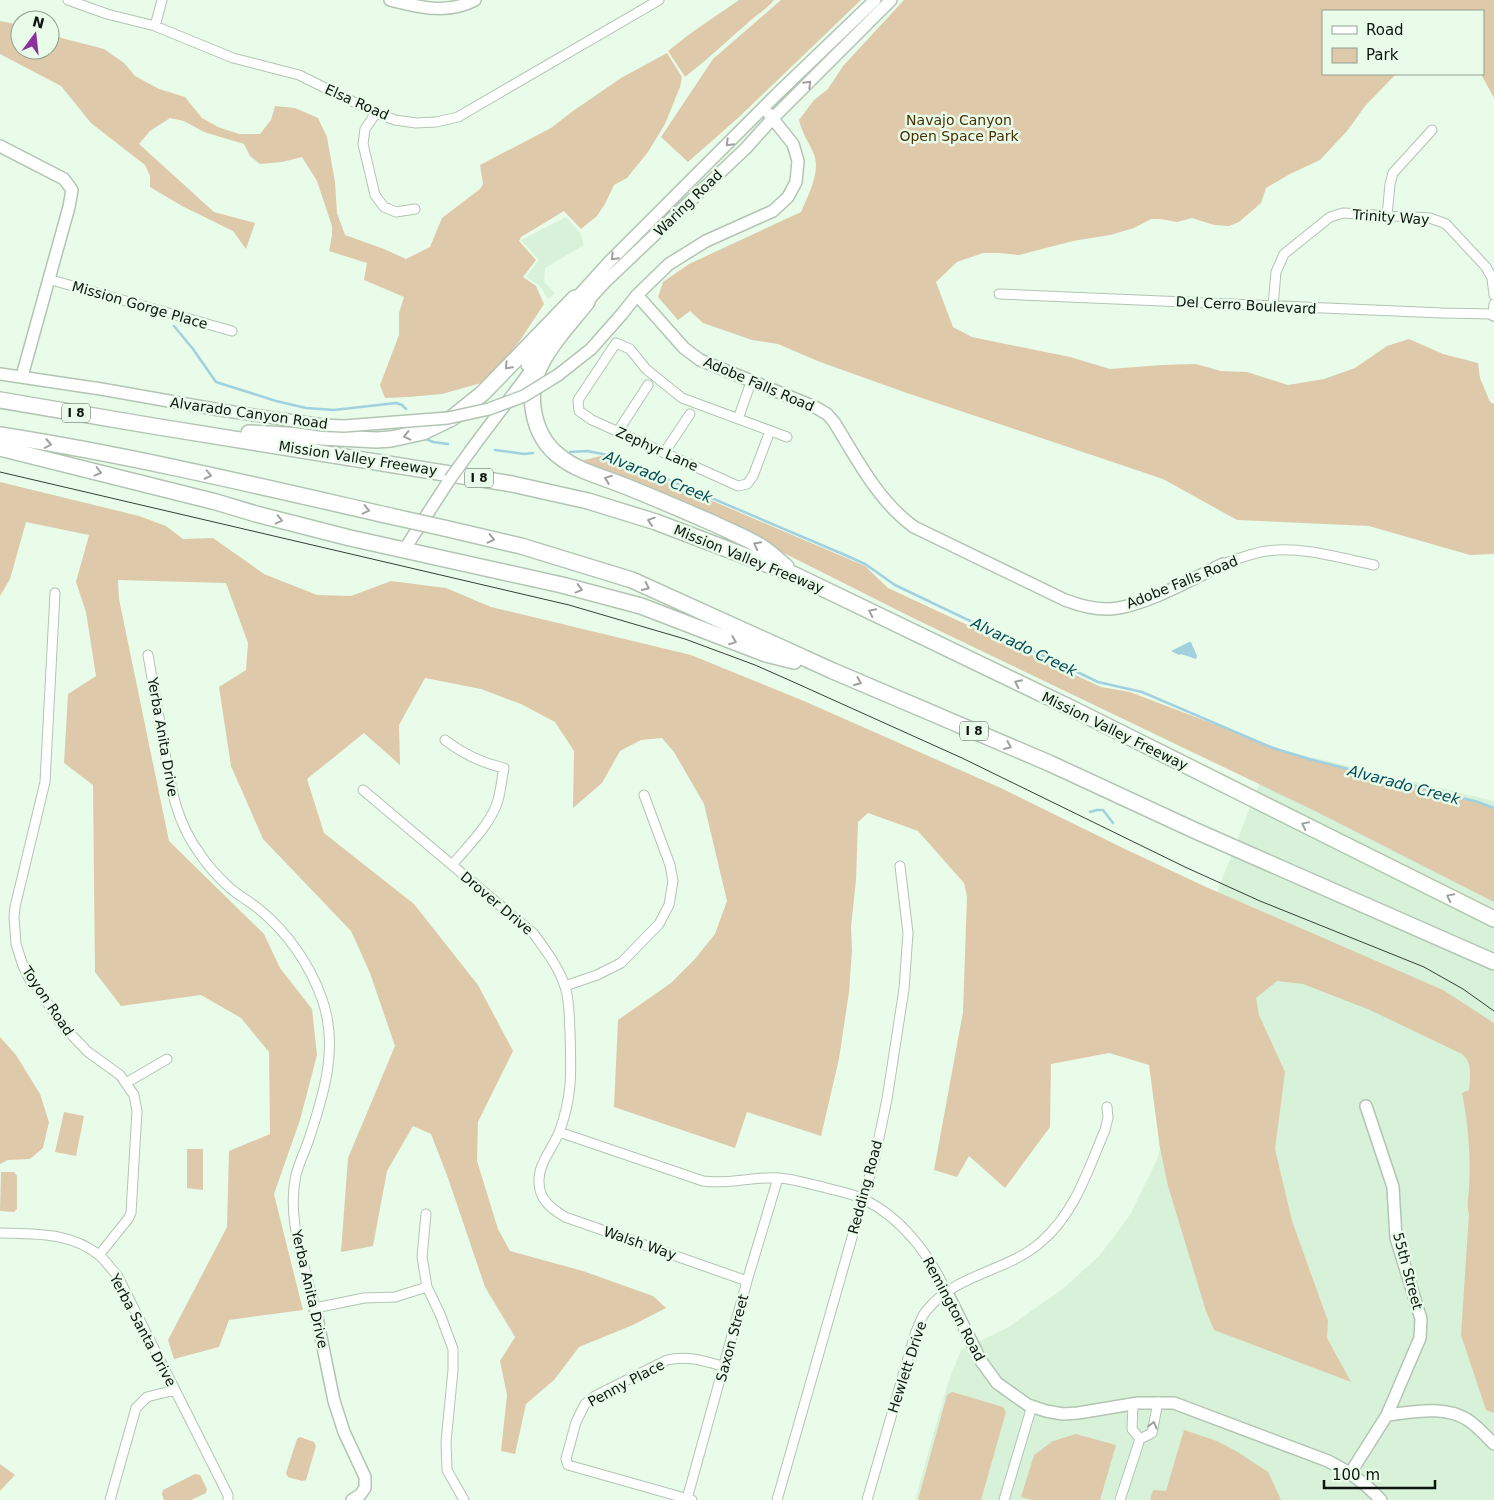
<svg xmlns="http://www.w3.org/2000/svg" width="1494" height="1500" font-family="'DejaVu Sans',sans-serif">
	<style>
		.built { fill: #d8f1d9 }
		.green { fill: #dec9ab }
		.water { fill: #a1d1df }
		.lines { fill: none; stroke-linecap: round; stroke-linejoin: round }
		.stream { stroke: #a1d1df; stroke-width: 2.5 }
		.street-casing { stroke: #b2c5b3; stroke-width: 11 }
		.secondary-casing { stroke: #b2c5b3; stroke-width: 14 }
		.highway-casing { stroke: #b2c5b3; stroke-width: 18 }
		.street { stroke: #fff; stroke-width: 9 }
		.secondary { stroke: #fff; stroke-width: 11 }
		.highway { stroke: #fff; stroke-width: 15 }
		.tram { stroke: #374038; stroke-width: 1 }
		.secondary-bridge-casing { stroke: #b2c5b3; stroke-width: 14; stroke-linecap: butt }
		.highway-bridge-casing { stroke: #b2c5b3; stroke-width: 18; stroke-linecap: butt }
		.secondary-bridge { stroke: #fff; stroke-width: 11 }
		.highway-bridge { stroke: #fff; stroke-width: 15 }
		.oneway { stroke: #9fa19f }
		.labels { text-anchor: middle; stroke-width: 5; stroke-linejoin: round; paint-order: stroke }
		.shield { fill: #e8fce9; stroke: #4f5a50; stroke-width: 1 }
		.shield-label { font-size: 12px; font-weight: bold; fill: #0e150f }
		.street-label { font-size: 14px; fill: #0e150f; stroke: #e8fce9 }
		.park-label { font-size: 14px; fill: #483002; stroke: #e8fce9 }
		.water-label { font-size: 15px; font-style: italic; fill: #004957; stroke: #e8fce9 }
	</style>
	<rect width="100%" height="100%" fill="#e8fce9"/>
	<path class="built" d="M566 217 580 233 584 245 545 268 544 282 555 293 548 299 539 285 526 277 539 260 521 240Z
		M1273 748 1494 801V1500H915L948 1383 961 1350 1007 1328 1064 1288 1100 1255 1130 1215 1157 1160 1160 1148 1150 1065Z"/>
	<path class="green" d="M739 0H774C766 10 760 12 751 20 729 39 708 59 685 77L668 51 691 33Z
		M781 0H861L738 118 688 162 661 137 713 59Z
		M904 0H1494V98L1481 74H1483V11H1323V74H1396L1366 105 1347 131 1320 160 1290 174 1266 188 1261 203 1239 222 1229 226 1214 225 1192 218 1177 222 1160 219H1151L1134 228 1110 235 1073 241 1019 255 1000 253H983L957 262 936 282 953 327 972 337 1070 357 1110 369 1162 365 1196 364 1221 371 1247 372 1288 385 1324 379 1355 368 1387 346 1409 339 1443 354 1478 363 1480 378 1490 402 1494 404V554L1470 555 1369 526 1237 520 1163 479 907 393 820 362 778 344 752 340 703 323 690 311 678 320 658 297 663 282 689 264 801 212C808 195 822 171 813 152 808 141 802 133 799 120L814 100 828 89 843 66Z
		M0 21 20 25V50H50V35L104 49 124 63 135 76 159 89 185 97 202 118 218 127 239 134H260L271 120 275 106 295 108 318 118 327 137 335 182 337 213 345 235 384 249 406 259 430 247 442 218 480 189 483 184 480 165 551 128 573 111 621 78 667 53 682 77 680 87 665 124 648 152 627 178 614 185 605 204 597 216 581 229 564 211 521 237 519 241 536 260 523 277 536 286 544 304 519 342 485 382 442 394 408 397 385 398 380 385 399 335V313L404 297 364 280 367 263 329 251 332 235V226L317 181 302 157 282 162 260 164 250 156 244 144 204 132 184 121 170 118 150 131 139 144 214 212 255 223 246 249 233 231 182 206 150 187V176L145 165 91 123 61 86 0 54Z
		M605 455 865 566 888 588 1101 687 1130 692 1295 755 1445 793 1494 808V902L1315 811 913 618 718 520 580 461Z
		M0 482 139 516 166 526 183 539 213 538 264 574 317 595 351 596 391 581 446 588 491 607 691 655 804 701 1003 789 1125 849 1206 887 1443 990 1494 1023V1413L1486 1410 1461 1335 1469 1214C1466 1204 1469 1197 1469 1187 1471 1156 1468 1123 1462 1093L1469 1090C1470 1076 1473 1063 1462 1054L1370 1010 1303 984 1277 981 1256 998 1259 1015 1285 1072 1275 1149 1292 1221 1328 1321 1327 1338 1351 1382 1214 1330 1206 1311 1168 1186 1160 1148 1149 1065 1109 1053 1051 1064 1050 1127 1005 1188 969 1156 957 1177 934 1170 963 1012 967 897 964 883 918 831 868 813 858 822 856 880 851 927 852 950 849 992 839 1059 821 1136 747 1112 735 1148 614 1107 618 1020 671 983 695 959 715 934 727 901 704 804 674 752 662 738 641 740 620 751 602 783 573 808 574 751 555 722 521 704 481 689 425 678 399 725 400 765 364 733 307 779 324 833 414 904 478 985 513 1051 478 1122 477 1161 498 1229 510 1251 583 1271 653 1296 666 1308 633 1325 579 1347 554 1380 526 1404 515 1454 501 1451 507 1395 500 1361 515 1337 485 1287 448 1178 431 1134 413 1126 387 1171 373 1246 341 1252 348 1158 395 1046 370 973 351 931 263 839 231 766 219 687 246 670 248 643 226 583 118 580 119 599 169 841 264 934 280 968 312 1009 317 1055 300 1120 274 1194 303 1310 229 1320 219 1347 174 1359 168 1340 227 1227 229 1151 270 1134 269 1052 241 1018 201 995 121 1006 95 972 93 785 64 763 68 694 96 676 86 612 76 582 89 535 26 522 10 579 0 596Z
		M0 1037 16 1055 40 1094 49 1122 43 1148 30 1159 8 1160 0 1164Z
		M64 1112 84 1116 76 1156 55 1152Z
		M187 1149H203V1190L187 1188Z
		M1 1172H14L17 1176V1209L14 1212 0 1211Z
		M952 1392 1003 1407 1006 1412 981 1500H918L947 1395Z
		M1184 1430 1217 1441 1236 1451 1268 1472 1281 1500H1150L1153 1490 1166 1491Z
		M1076 1434 1116 1445 1100 1500H1032L1021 1497 1034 1455 1053 1441Z
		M300 1437 314 1442 316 1446 306 1480 302 1481 288 1477 286 1473 297 1439Z
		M0 1464 15 1475 0 1491Z
		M195 1474 200 1475 207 1489 206 1493 191 1500H164L162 1494 163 1490Z"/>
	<path class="water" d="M1189 642H1191L1197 656 1196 659 1181 654 1179 655 1171 651Z"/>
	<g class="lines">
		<path class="stream" d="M174 326 193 349 216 382 276 401 306 408 334 410 396 403 402 405 406 409
			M426 439 433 442 448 444
			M495 450 524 454 533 453
			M570 452 587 451 613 456 845 555 865 564 895 585 1098 682 1142 692 1273 748 1309 759 1478 802 1494 808
			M1090 812 1097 810H1103L1113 823"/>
		<defs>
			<path id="street" d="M68 0 107 14 155 26 233 58 299 75 376 113 395 120 416 123 436 122 458 117 659 0
				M155 26 162 0
				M376 113 365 129 363 144 375 195 384 207 396 212 415 209
				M1387 216 1390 184 1393 173 1432 130
				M48 279 232 331
				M999 294 1442 313 1493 314 1494 304
				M1273 306 1276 272 1284 254 1330 217 1343 213 1430 218 1446 224 1486 267 1492 278 1494 295
				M738 419 751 382
				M618 431 648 385
				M770 431 753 476 747 484 738 486 592 420 579 411 578 400 616 343 630 349 646 369 682 398 787 437
				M664 453 690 414
				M1223 564C1237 559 1252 553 1267 551 1302 546 1340 558 1374 565
				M55 593 45 782 15 907 14 917 16 944 23 966 30 980 37 987 62 1025 88 1052 120 1075 134 1095 137 1111 131 1213 128 1219 99 1255
				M148 655C153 683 158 712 163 740 170 782 174 819 200 854 208 866 219 878 230 888 239 896 251 902 260 910 288 933 310 965 322 999 339 1046 324 1094 309 1139 305 1151 299 1163 296 1175 286 1220 305 1265 315 1308L364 1298 395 1297 427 1287
				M445 740C463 754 482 763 504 768 501 781 501 794 496 806 487 828 467 847 452 865
				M363 790 534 934C546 951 559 967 565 987 570 1001 569 1017 570 1032 571 1070 573 1093 560 1130 554 1147 538 1163 539 1182 539 1200 552 1209 565 1217L747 1281
				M565 986 597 975 621 963 659 924 669 905 673 881 670 865 644 795
				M126 1083 167 1059
				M559 1132 703 1181C729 1185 753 1176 779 1178 794 1179 809 1184 823 1187 836 1191 851 1193 863 1199 901 1217 929 1254 946 1291
				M426 1214 422 1257 427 1287 440 1314 453 1349V1370L446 1442 447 1470 464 1500
				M0 1233C35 1234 70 1232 99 1255 105 1260 111 1269 117 1275L228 1495V1500
				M1133 1404 1132 1429 1140 1439 1152 1433 1158 1402
				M687 1499 747 1281 778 1178
				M110 1500 136 1408 147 1397 175 1390
				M692 1500 568 1465 566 1459 576 1422 585 1404 595 1396 667 1360C687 1355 705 1361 725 1367
				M777 1500 875 1157 887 1099 904 989 908 933 900 866
				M867 1500 915 1334C919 1326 921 1316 927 1310 957 1273 1007 1272 1041 1242 1075 1213 1088 1170 1105 1130L1108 1118 1107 1107
				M1004 1500 1032 1406
				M1120 1500 1140 1439"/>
			<path id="secondary" d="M390 0C419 7 447 15 475 0
				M0 146 64 179 72 190 69 207 22 376
				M637 295 684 348 700 360 815 407 827 414 834 422C857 459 878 501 914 527L1065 600C1078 605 1092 609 1107 609 1140 609 1192 579 1223 564
				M571 304 610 261 776 95 875 0
				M583 306 605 282 746 148 773 118 891 0
				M622 314 637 295 669 264 706 241 773 211 788 197 796 182 798 161 793 144 769 114
				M1493 314 1494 315
				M527 365 554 327
				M0 374 101 389 220 410
				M471 450C493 420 516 391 538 361
				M404 550 450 479
				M946 1291 981 1361 997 1383 1028 1405 1046 1411 1063 1414 1078 1413 1138 1403H1174L1328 1461C1351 1473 1364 1482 1381 1500
				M315 1308 334 1401 344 1432 365 1477V1488L360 1495 352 1500
				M1387 1415C1414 1412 1444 1405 1468 1420 1477 1426 1486 1436 1494 1444
				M1351 1472 1387 1415 1420 1338 1421 1319 1396 1238 1393 1187 1366 1106"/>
			<path id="highway" d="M587 302C571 322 551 343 540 366 525 395 533 436 559 456 577 471 603 477 625 486 655 498 685 511 715 524 731 532 748 538 763 548 771 553 779 561 786 567
				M0 400 153 426 512 484 588 501 656 522 795 575 1073 709 1494 919
				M249 433 376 440 391 439 423 432 452 418 483 393 575 298
				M0 435C134 456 267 488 399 518
				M0 448 216 502 256 514 350 538 562 585 641 606 766 654 794 661
				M444 528 521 546 632 580 833 671 1049 763 1196 831 1494 962"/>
		</defs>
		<use href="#street" class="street-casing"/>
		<use href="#secondary" class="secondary-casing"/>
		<use href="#highway" class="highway-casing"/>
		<use href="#street" class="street"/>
		<use href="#secondary" class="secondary"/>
		<use href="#highway" class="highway"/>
		<path class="tram" d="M0 472 569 605 685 639 755 665 789 680 962 758 1185 867 1260 901 1424 967 1463 989 1494 1011"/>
		<defs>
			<path id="secondary-bridge" d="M220 410 323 425 344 426 448 418 489 409 524 396 558 375 591 349 622 314
				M450 479 471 450"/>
			<path id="highway-bridge" d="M399 518 444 528"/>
		</defs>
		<use href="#secondary-bridge" class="secondary-bridge-casing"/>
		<use href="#highway-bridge" class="highway-bridge-casing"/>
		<use href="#secondary-bridge" class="secondary-bridge"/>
		<use href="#highway-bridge" class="highway-bridge"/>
	</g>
	<defs><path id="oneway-chevron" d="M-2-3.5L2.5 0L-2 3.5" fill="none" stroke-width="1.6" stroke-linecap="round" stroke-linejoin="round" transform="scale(1.25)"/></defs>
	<g class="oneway">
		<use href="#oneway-chevron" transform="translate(808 84) rotate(-45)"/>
		<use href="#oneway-chevron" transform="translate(729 143) rotate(135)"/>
		<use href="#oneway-chevron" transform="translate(614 257) rotate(135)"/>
		<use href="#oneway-chevron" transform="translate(508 366) rotate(134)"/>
		<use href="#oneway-chevron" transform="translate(407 436) rotate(167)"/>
		<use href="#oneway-chevron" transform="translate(48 444) rotate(10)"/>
		<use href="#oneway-chevron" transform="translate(98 472) rotate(14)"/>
		<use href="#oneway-chevron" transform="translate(208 475) rotate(12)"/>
		<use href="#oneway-chevron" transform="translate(608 479) rotate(-159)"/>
		<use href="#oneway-chevron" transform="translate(366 510) rotate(13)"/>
		<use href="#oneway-chevron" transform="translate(279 520) rotate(13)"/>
		<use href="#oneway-chevron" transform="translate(651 521) rotate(-162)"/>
		<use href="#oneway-chevron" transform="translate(491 539) rotate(13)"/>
		<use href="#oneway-chevron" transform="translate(757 545) rotate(-153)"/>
		<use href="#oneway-chevron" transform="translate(646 587) rotate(25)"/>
		<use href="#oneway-chevron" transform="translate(579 589) rotate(15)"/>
		<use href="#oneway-chevron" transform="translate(872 612) rotate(-154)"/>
		<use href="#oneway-chevron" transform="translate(733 641) rotate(21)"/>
		<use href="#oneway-chevron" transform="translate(858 682) rotate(23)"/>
		<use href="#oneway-chevron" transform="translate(1018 683) rotate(-154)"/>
		<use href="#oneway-chevron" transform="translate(1008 746) rotate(23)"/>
		<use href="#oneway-chevron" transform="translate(1305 825) rotate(-154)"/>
		<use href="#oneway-chevron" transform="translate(1450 897) rotate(-154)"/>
		<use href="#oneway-chevron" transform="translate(1153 1425) rotate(-76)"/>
	</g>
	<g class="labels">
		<g class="shield">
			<rect x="62" y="403.5" width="28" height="19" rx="4"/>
			<rect x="465" y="468.5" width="28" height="19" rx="4"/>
			<rect x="960" y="721.5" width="28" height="19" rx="4"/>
		</g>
		<g class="shield-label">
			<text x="76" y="417">I 8</text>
			<text x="479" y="482">I 8</text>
			<text x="974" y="735">I 8</text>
		</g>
		<g class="street-label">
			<text transform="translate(357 102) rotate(24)" y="5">Elsa Road</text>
			<text transform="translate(688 203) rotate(-44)" y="5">Waring Road</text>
			<text transform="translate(1391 217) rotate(4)" y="5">Trinity Way</text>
			<text transform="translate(140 305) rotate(16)" y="5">Mission Gorge Place</text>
			<text transform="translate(1246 305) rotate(3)" y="5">Del Cerro Boulevard</text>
			<text transform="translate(759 384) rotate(23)" y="5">Adobe Falls Road</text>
			<text transform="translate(249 413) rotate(8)" y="5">Alvarado Canyon Road</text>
			<text transform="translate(657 449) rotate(24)" y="5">Zephyr Lane</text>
			<text transform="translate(358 458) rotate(9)" y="5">Mission Valley Freeway</text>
			<text transform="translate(749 559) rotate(22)" y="5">Mission Valley Freeway</text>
			<text transform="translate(1182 582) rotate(-22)" y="5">Adobe Falls Road</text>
			<text transform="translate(1115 731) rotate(26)" y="5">Mission Valley Freeway</text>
			<text transform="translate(163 737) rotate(80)" y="5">Yerba Anita Drive</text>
			<text transform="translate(497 903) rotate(40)" y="5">Drover Drive</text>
			<text transform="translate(48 1001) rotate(56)" y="5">Toyon Road</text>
			<text transform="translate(865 1187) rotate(-75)" y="5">Redding Road</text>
			<text transform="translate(640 1243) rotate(19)" y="5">Walsh Way</text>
			<text transform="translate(1408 1271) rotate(75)" y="5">55th Street</text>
			<text transform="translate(310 1289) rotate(77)" y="5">Yerba Anita Drive</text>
			<text transform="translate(954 1309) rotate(62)" y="5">Remington Road</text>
			<text transform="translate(143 1330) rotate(62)" y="5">Yerba Santa Drive</text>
			<text transform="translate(732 1338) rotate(-75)" y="5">Saxon Street</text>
			<text transform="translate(907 1367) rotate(-72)" y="5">Hewlett Drive</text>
			<text transform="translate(626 1383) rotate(-28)" y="5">Penny Place</text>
		</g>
		<g class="park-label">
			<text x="959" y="125">Navajo Canyon<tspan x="959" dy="16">Open Space Park</tspan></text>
		</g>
		<g class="water-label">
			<text transform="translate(658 477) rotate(22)" y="5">Alvarado Creek</text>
			<text transform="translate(1024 647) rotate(26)" y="5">Alvarado Creek</text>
			<text transform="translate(1404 785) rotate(15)" y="5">Alvarado Creek</text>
		</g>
	</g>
	<rect x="1322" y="10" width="162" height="65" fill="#e8fce9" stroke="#91a092"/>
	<rect x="1332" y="26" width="25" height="8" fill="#ffffff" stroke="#91a092"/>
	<text x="1366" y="35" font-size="15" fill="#0e150f">Road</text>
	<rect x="1332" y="48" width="25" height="15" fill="#dec9ab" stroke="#91a092"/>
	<text x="1366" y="60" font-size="15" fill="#0e150f">Park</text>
	<g transform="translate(35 35) rotate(15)"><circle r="24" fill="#e8fce9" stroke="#91a092"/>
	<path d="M0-4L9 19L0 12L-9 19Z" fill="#8b319c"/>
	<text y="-8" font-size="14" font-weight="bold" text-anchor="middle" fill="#0e150f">N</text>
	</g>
	<path d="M1324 1480v8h111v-8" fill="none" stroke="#0e150f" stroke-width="2.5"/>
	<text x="1332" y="1480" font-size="15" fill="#0e150f" stroke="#e8fce9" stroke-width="4" paint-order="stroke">100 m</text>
</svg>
